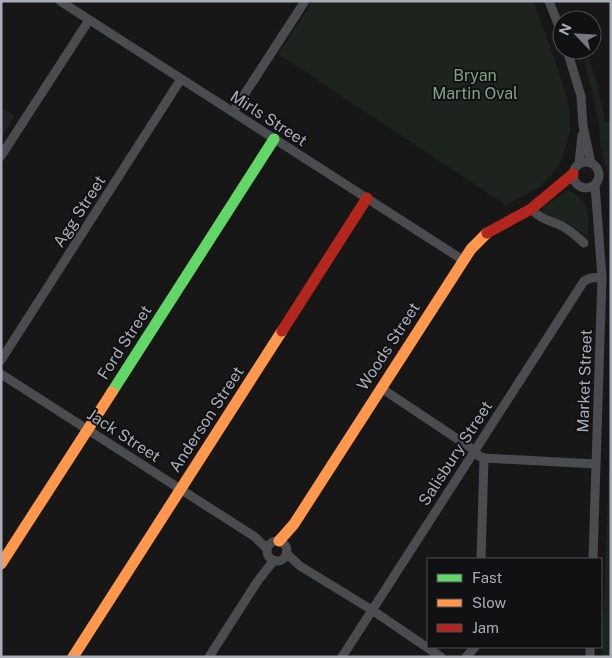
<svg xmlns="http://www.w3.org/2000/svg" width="612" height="658" font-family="'Public Sans',sans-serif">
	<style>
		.built { fill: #212123 }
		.green { fill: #1d241e }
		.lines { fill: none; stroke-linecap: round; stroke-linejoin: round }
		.street { stroke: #4b4c50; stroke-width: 9 }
		.fast { stroke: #63d668; stroke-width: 11 }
		.slow { stroke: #ff974d; stroke-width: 11 }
		.jam { stroke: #b3261e; stroke-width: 11 }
		.labels { text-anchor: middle; stroke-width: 4; stroke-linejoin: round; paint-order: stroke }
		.park-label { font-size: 16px; fill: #7fa381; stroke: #111113 }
		.street-label { font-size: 16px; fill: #a8adb8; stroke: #111113 }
	</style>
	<rect width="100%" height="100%" fill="#171717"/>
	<path class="built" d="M1 107 15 116 1 138Z"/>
	<path class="green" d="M313 1H533L558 69 569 106 570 131 560 164 540 187 506 205 278 54Z
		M589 58 597 83 605 122H611V205L607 170 601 148 599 124 593 95 584 60Z
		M568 190C592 203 588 212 588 238L570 224 544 213 542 210 543 207Z
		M611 412V657H602Z"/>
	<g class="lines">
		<path class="street" d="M60 1 463 260
			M549 1 562 34
			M567 50 581 96 583 126 591 163
			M233 112 305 1
			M1 156 89 20
			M573 175a13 13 0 1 1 26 0a13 13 0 1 1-26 0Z
			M579 164 582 135
			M531 209C543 221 548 219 562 226 570 230 577 237 584 243
			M1 360 181 79
			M1 374 255 537 267 549
			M381 388 474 450 479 456 484 458 596 464
			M267 551a10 10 0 1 1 20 0a10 10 0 1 1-20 0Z
			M286 553 300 566 372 610 441 657
			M481 559 484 458
			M593 559 602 277 595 185
			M209 657 257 582 274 560
			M342 657 584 281 591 278 602 277
			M466 657 475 647
			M590 657V647"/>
		<path class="fast" d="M112 392 274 139"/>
		<path class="slow" d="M279 541 294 524 471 249 487 233
			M1 564 112 392
			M73 657 282 331"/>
		<path class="jam" d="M487 233 531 209 573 174
			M282 331 367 198"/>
	</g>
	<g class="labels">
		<g class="park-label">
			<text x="475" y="81">Bryan<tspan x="475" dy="18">Martin Oval</tspan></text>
		</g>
		<g class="street-label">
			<text transform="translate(269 118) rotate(33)" y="6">Mirls Street</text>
			<text transform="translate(79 211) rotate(-57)" y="6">Agg Street</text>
			<text transform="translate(124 342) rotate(-57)" y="6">Ford Street</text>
			<text transform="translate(388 346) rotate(-57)" y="6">Woods Street</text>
			<text transform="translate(584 381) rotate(-88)" y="6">Market Street</text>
			<text transform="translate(206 419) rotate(-57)" y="6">Anderson Street</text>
			<text transform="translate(124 435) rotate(33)" y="6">Jack Street</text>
			<text transform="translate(455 453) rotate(-57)" y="6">Salisbury Street</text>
		</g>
	</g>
	<rect width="612" height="658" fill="none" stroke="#a8adb8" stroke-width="5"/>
	<rect x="427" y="558" width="175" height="90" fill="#111113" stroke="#4d4f55"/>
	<rect x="437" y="574" width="25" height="8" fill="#63d668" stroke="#4d4f55"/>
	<text x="472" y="583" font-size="15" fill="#a8adb8">Fast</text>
	<rect x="437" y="599" width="25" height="8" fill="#ff974d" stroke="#4d4f55"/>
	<text x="472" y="608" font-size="15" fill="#a8adb8">Slow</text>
	<rect x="437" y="624" width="25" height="8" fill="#b3261e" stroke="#4d4f55"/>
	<text x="472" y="633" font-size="15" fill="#a8adb8">Jam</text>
	<g transform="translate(577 35) rotate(295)"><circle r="24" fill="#111113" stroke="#4d4f55"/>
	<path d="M0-4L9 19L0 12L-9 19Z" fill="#757880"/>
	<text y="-8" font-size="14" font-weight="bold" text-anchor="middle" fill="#a8adb8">N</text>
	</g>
</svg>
